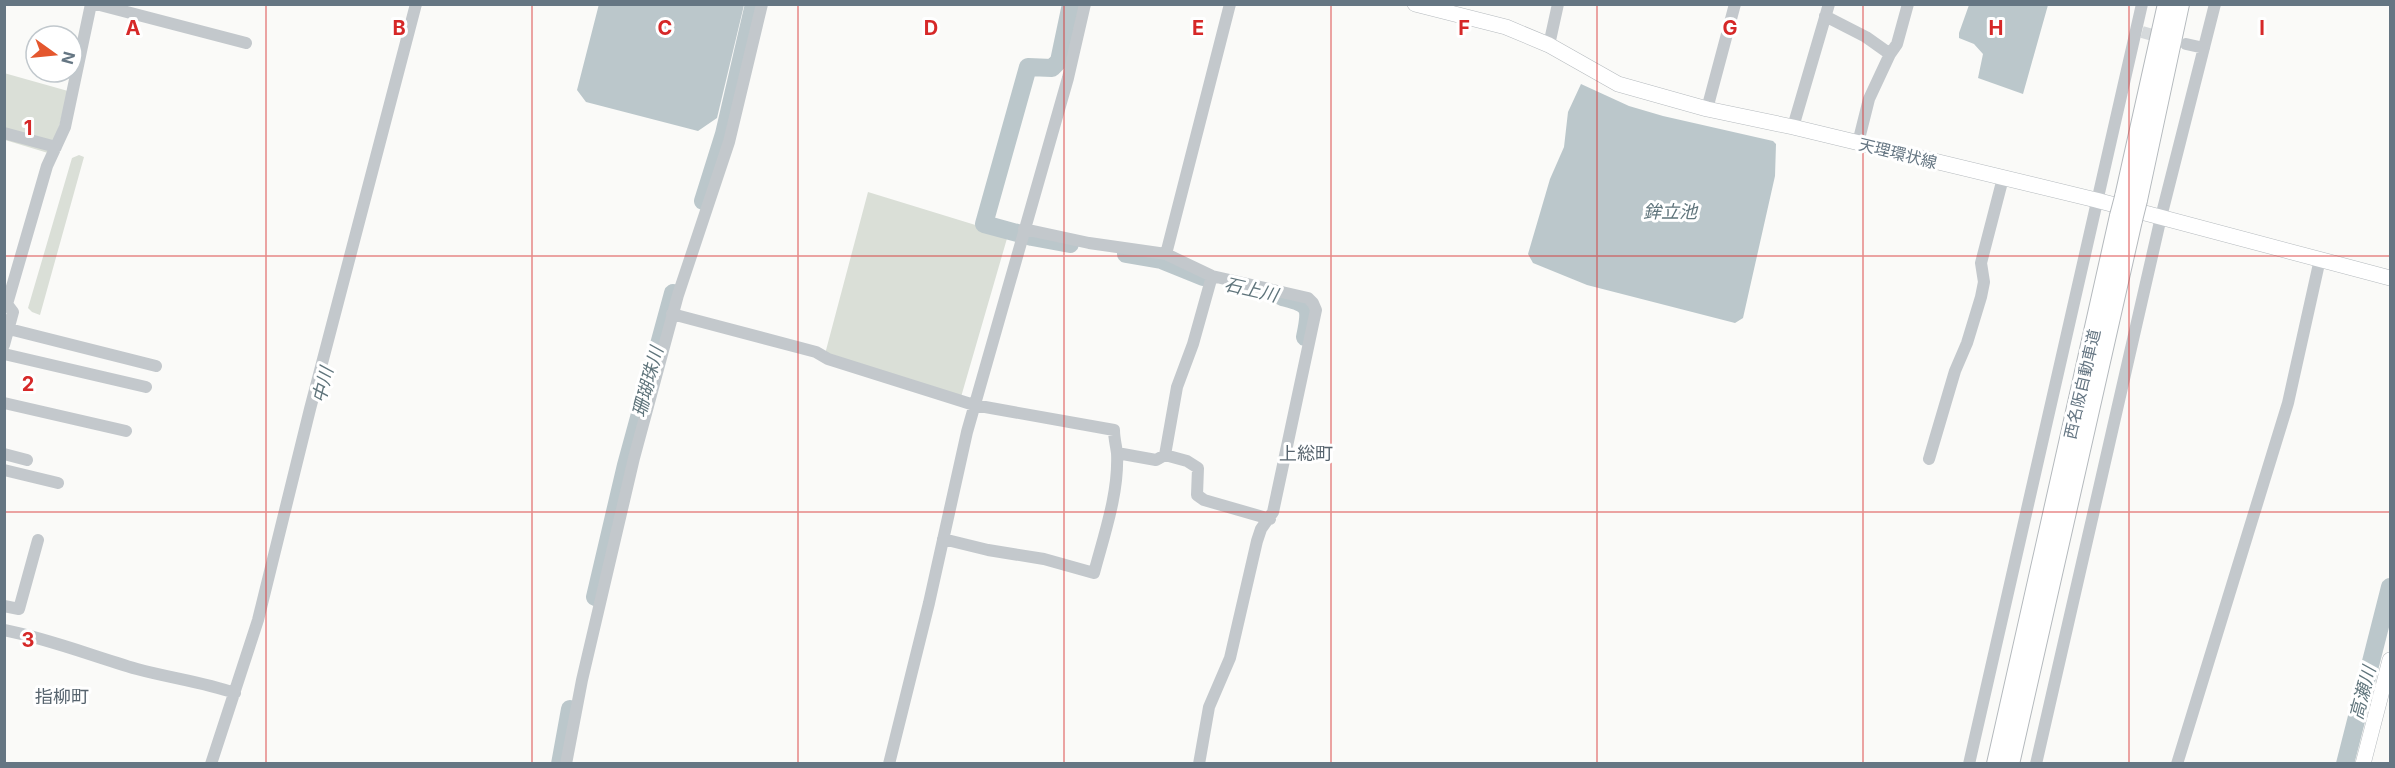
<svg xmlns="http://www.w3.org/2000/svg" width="2395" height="768" font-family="Inter,'Noto Sans JP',sans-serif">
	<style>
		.green { fill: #dadfd7 }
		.water { fill: #bbc7cb }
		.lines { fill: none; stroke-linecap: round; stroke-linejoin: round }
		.river { stroke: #bbc7cb; stroke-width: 18 }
		.minor-tunnel { stroke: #d5d9db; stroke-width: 12; stroke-dasharray: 12 6; stroke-linecap: butt }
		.major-casing { stroke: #b5babe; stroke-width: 16 }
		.highway-casing { stroke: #b4b9bd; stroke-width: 20 }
		.minor { stroke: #c3c8cc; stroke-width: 12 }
		.major { stroke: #fff; stroke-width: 15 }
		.highway { stroke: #fff; stroke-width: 18 }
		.highway-bridge-casing { stroke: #b4b9bd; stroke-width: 20; stroke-linecap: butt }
		.highway-bridge { stroke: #fff; stroke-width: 18 }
		.grid { fill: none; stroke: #d62828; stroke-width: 1.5; stroke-opacity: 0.55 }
		.labels { text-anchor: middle; stroke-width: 6; stroke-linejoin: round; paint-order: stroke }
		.street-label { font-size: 16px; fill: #657683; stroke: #fff }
		.water-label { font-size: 18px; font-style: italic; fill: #60757c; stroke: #fff }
		.neighbourhood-label { font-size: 18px; fill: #57646e; stroke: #fff }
		.grid-label { font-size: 20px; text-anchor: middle; font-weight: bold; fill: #d62828; stroke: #fff; stroke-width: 6; stroke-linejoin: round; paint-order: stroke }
	</style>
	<rect width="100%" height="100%" fill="#fafaf8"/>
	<path class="green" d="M4 73 68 91 59 127 48 153 5 140Z
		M79 155 84 157 40 315 32 312 28 308 72 158Z
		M868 192 1008 235 961 397 825 354Z"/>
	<path class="water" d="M599 4 744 5 717 118 698 131 586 102 577 90Z
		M1969 5H2048L2023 94 1978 78 1983 54 1974 44 1959 38V33Z
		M1581 84 1629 106 1663 116 1773 141 1776 144 1775 176 1743 318 1735 323 1587 285 1533 263 1528 254 1550 179 1564 147 1568 112Z"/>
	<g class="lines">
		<path class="river" d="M703 201 724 134 754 4
			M1070 244 1032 237 984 224 1028 67 1052 68 1059 61 1071 4
			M1126 254 1161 260 1203 277
			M1282 297C1312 304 1311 308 1305 337
			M595 597 626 465 673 293
			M560 764 570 709
			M2345 764 2390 587"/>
		<path class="minor-tunnel" d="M2142 32 2167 39"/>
		<defs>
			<path id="major" d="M1415 4 1506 27 1549 45 1618 84 1707 109 1793 127 2096 200 2390 278
				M2363 764 2390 660"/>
			<path id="highway" d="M2124 197 2167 4
				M2138 200 2180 4
				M1996 764 2119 216
				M2010 764 2133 220"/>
		</defs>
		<use href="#major" class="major-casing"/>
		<use href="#highway" class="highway-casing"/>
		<path class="minor" d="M96 4 246 43
			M1825 16 1866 37 1890 54
			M2186 44 2204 48
			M1549 45 1558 4
			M1707 109 1735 4
			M1793 127 1829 4
			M4 133 56 147
			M1858 143 1869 99 1890 54 1897 44 1908 4
			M1024 229 1089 243 1166 254 1212 276 1308 298 1313 303 1316 310 1273 512 1261 529 1257 541 1230 658 1209 707 1199 764
			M1166 254 1230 4
			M672 314 816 352 828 359 974 405 1114 430C1114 438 1116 445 1117 453 1119 493 1104 535 1094 573L1044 559 988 550 943 539
			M9 329 156 366
			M4 345 13 312 7 304 47 166 65 127 91 4
			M4 354 146 387
			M4 403 126 431
			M1117 453 1156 460 1165 455 1187 461 1198 468 1197 495 1204 500 1270 519
			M4 454 27 460
			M1165 455 1177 387 1193 344 1212 276
			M1929 459 1955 371 1967 343 1981 297 1984 282 1981 263 2003 178
			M4 470 58 483
			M4 606 19 609 38 540
			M4 630C50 639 92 656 137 669 170 678 203 682 235 693
			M211 764 258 620 310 409 416 4
			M566 764 582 680 634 458 678 295 729 142 762 4
			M889 764 929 603 967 432 1068 78 1085 4
			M1969 764 2142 4
			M2036 764 2161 217 2215 4
			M2177 764 2288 403 2320 259"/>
		<use href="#major" class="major"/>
		<use href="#highway" class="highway"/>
		<defs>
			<path id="highway-bridge" d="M2119 216 2124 197
				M2133 220 2138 200"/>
		</defs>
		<use href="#highway-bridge" class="highway-bridge-casing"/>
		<use href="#highway-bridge" class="highway-bridge"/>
	</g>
	<path class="grid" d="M266 4V764M532 4V764M798 4V764M1064 4V764M1331 4V764M1597 4V764M1863 4V764M2129 4V764M4 256H2390M4 512H2390"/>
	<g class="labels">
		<g class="street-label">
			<text transform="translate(1898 153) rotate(14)" y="6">天理環状線</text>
			<text transform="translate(2082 384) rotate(-77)" y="6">西名阪自動車道</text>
		</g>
		<g class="water-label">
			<text x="1670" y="218">鉾立池</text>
			<text transform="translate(1251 290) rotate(13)" y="6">石上川</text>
			<text transform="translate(648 382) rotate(-75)" y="6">珊瑚珠川</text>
			<text transform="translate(323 385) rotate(-76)" y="6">中川</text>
			<text transform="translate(2363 693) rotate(-75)" y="6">高瀬川</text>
		</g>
		<g class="neighbourhood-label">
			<text x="1306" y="460">上総町</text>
			<text x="62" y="703">指柳町</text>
		</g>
	</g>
	<g class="grid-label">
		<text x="133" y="35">A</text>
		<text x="399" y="35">B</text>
		<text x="665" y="35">C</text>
		<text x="931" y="35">D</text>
		<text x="1198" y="35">E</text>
		<text x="1464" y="35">F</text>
		<text x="1730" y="35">G</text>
		<text x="1996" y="35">H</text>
		<text x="2262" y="35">I</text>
		<text x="28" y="135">1</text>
		<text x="28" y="391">2</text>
		<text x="28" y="647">3</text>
	</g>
	<rect width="2395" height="768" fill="none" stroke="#657683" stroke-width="12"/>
	<g transform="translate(54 54) rotate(105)"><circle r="28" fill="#ffffff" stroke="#c1c8cd" stroke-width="1.5"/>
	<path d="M0-4.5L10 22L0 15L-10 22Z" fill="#e4572e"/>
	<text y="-9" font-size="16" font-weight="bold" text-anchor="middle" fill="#657683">N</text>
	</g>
</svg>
